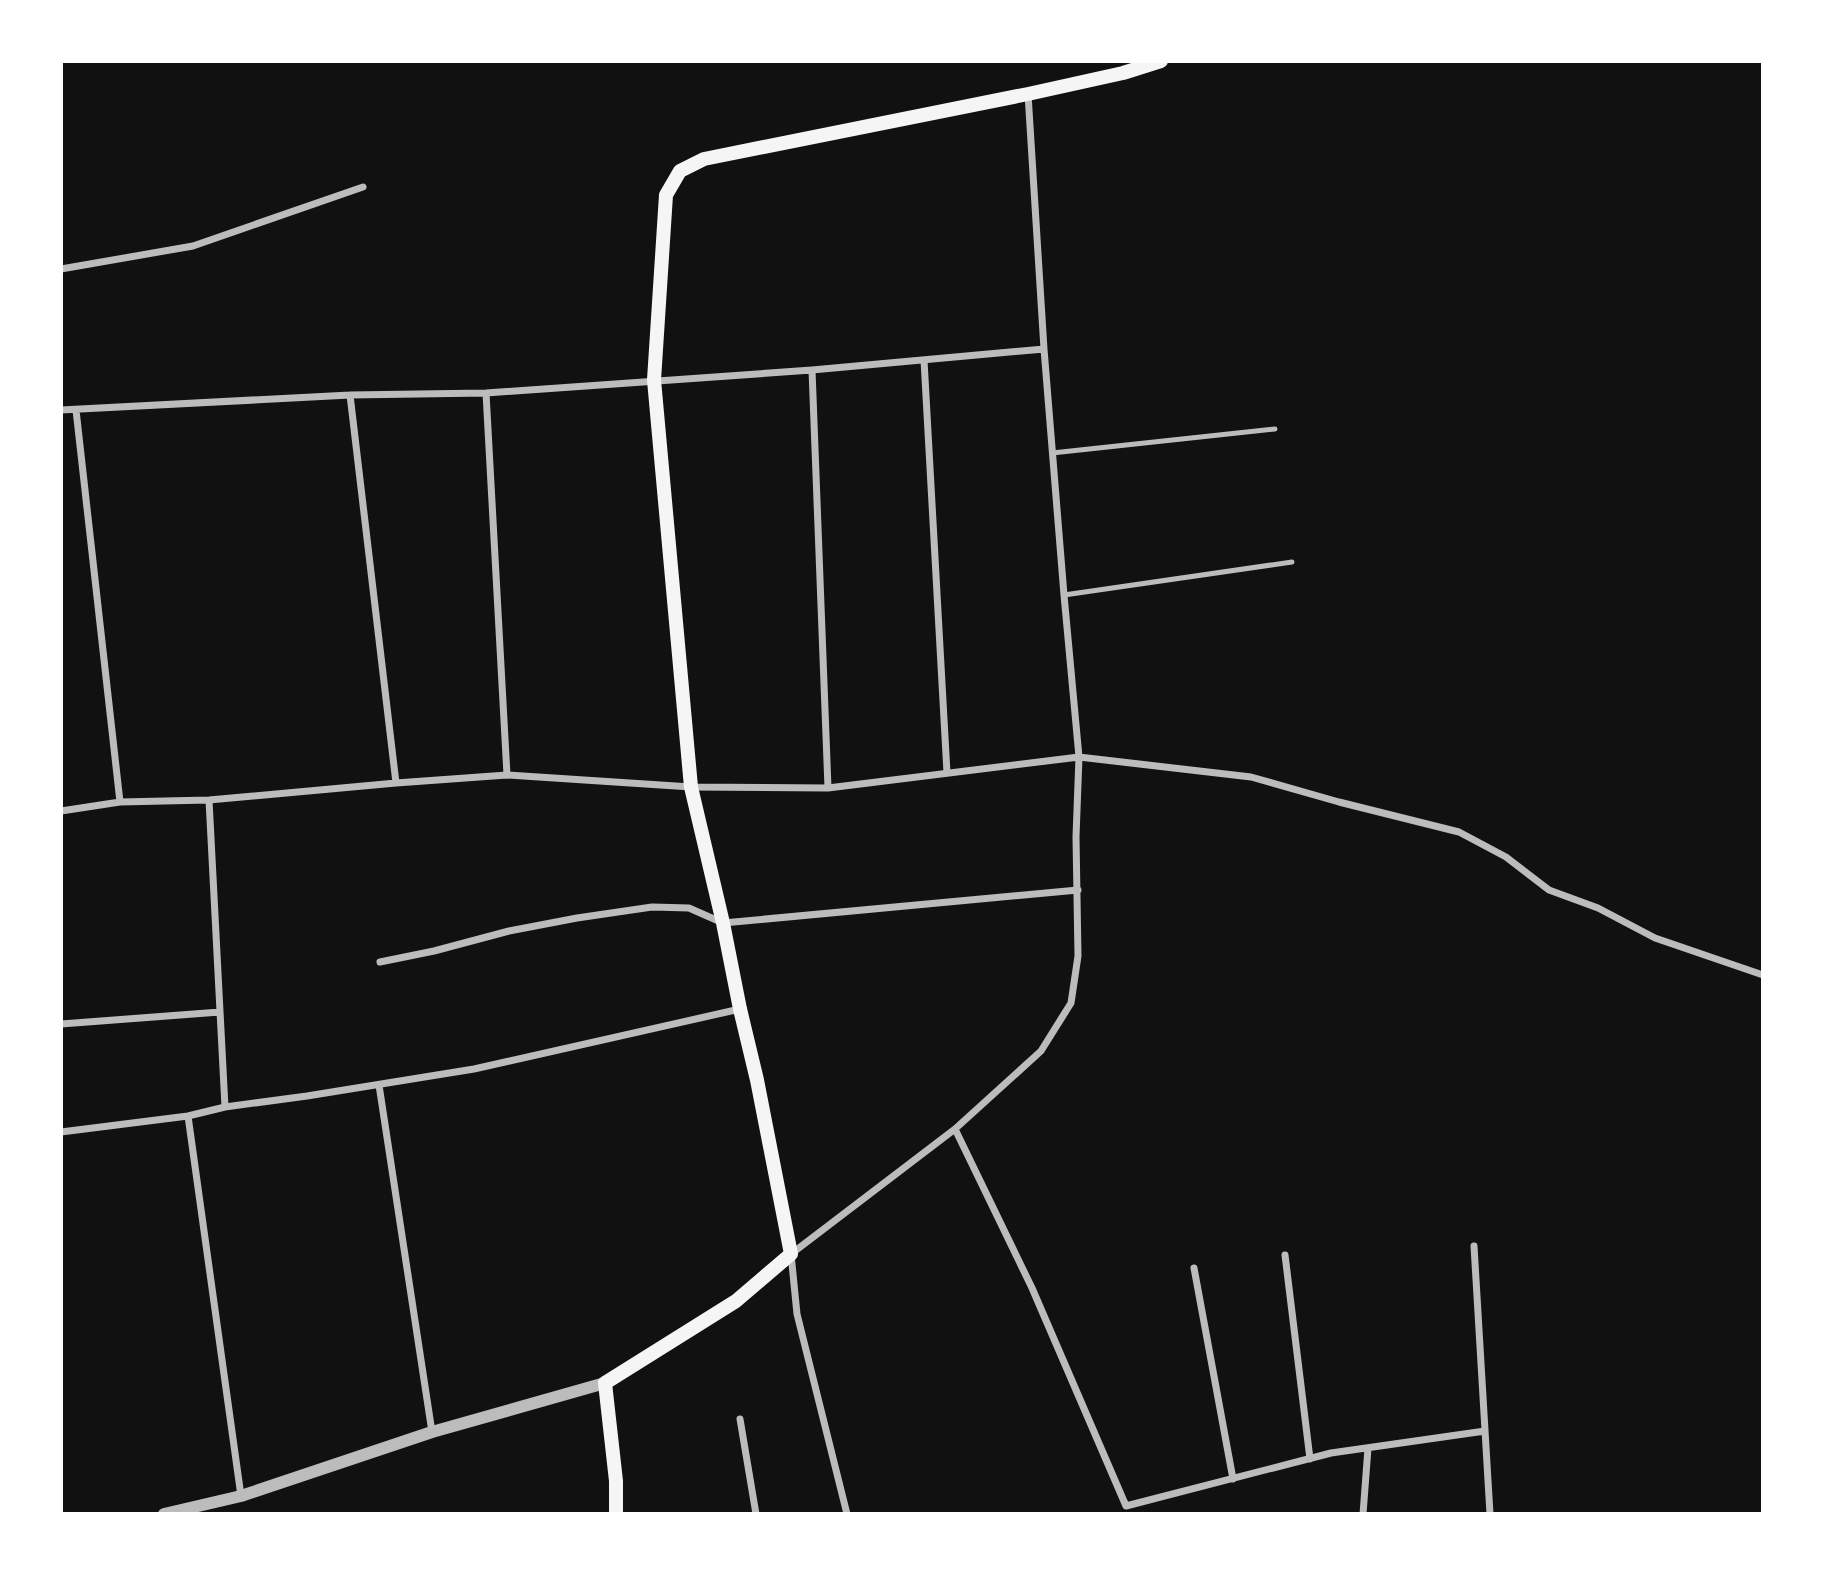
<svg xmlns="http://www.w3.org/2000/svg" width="1824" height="1575" font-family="Inter,sans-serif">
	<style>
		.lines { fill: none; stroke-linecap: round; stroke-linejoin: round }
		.service { stroke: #bcbcbc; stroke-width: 5 }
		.minor { stroke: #bcbcbc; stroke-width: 7 }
		.tertiary { stroke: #bcbcbc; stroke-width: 12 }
		.secondary { stroke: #f5f5f5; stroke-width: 14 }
	</style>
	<rect width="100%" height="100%" fill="#111"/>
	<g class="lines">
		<path class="service" d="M1052 453 1275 429
			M1064 595 1292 562"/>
		<path class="minor" d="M61 269 193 246 363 187
			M924 360 947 773
			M812 370 828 788
			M486 393 507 775
			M350 395 396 783
			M61 410 350 395 486 393 812 370 1044 349
			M76 410 120 802
			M209 800 225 1107
			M61 811 120 802 209 800 396 783 507 775 691 787 828 788 1079 757 1251 777 1339 802 1459 832 1506 857 1549 890 1598 908 1655 938 1763 975
			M380 962 434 951 509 931 577 918 652 907 689 908 723 923 1078 890
			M61 1024 220 1012
			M379 1085 432 1432
			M188 1116 241 1496
			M955 1129 1032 1288 1126 1506 1331 1453 1485 1431
			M61 1132 188 1116 225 1107 307 1096 474 1069 740 1009
			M1474 1246 1490 1514
			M1285 1255 1310 1459
			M1194 1268 1233 1479
			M740 1419 756 1514
			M847 1514 797 1314 791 1254 955 1129 1041 1051 1071 1003 1078 956 1076 837 1079 757 1064 595 1044 349 1028 94
			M1363 1514 1368 1448"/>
		<path class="tertiary" d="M164 1514 241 1496 432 1432 605 1383"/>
		<path class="secondary" d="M616 1514V1481L605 1383 736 1301 791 1254 757 1080 740 1009 723 923 691 787 654 380 666 195 680 171 704 159 1028 94 1123 73 1161 61"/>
	</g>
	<rect width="1824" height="1575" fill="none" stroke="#ffffff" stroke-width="126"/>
</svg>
